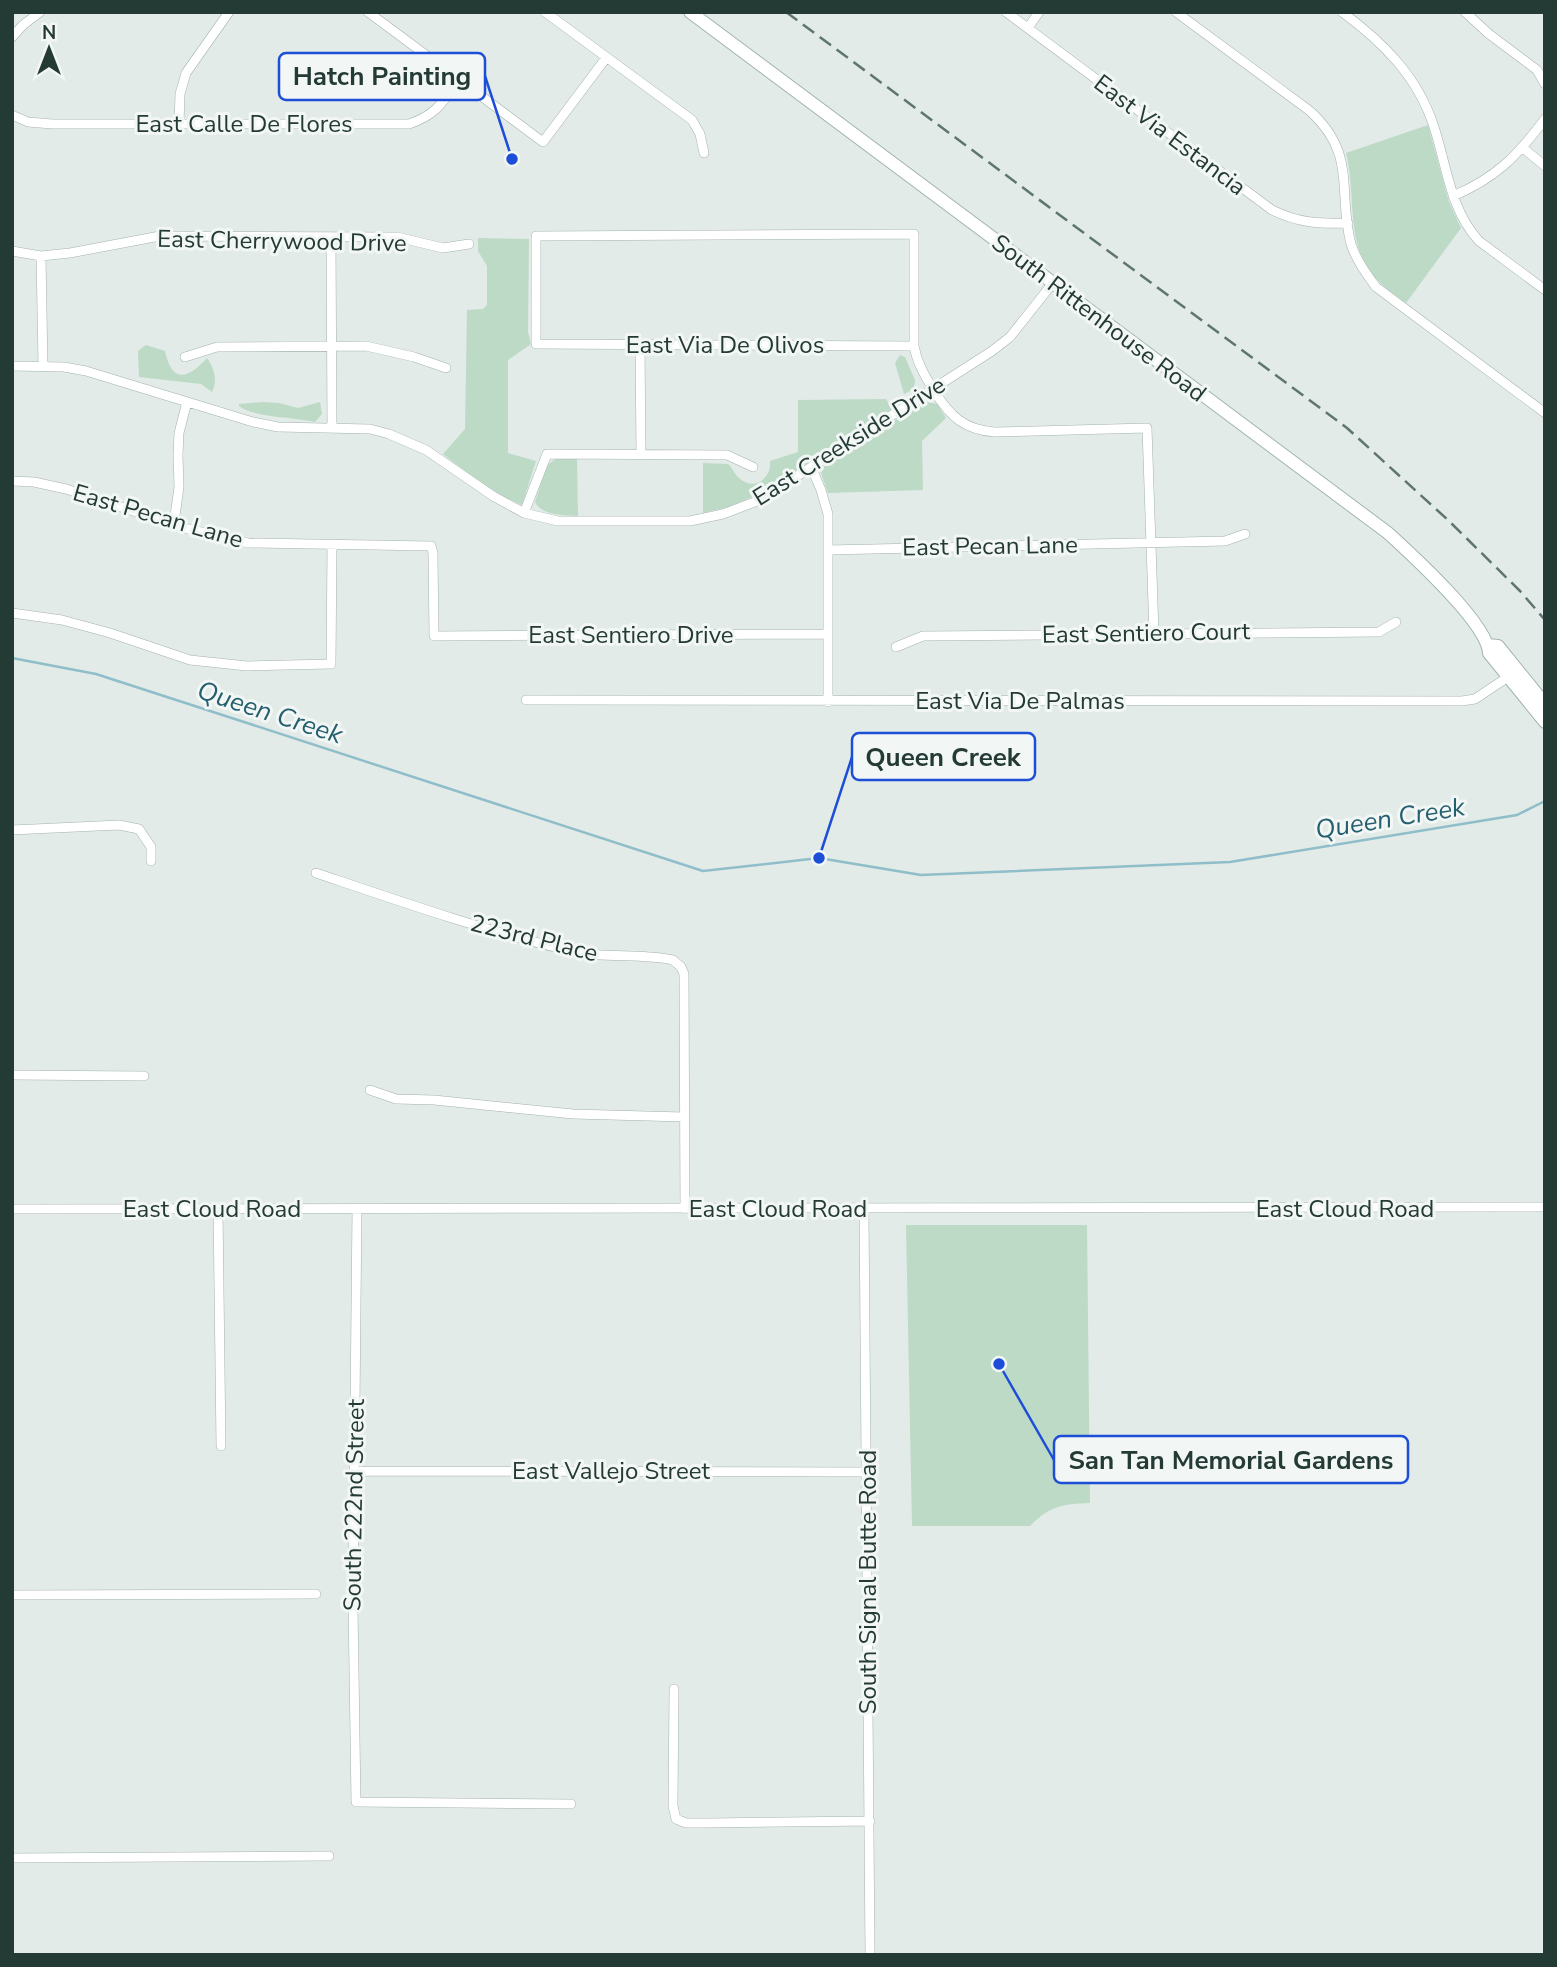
<svg xmlns="http://www.w3.org/2000/svg" width="1557" height="1967" font-family="'Nunito Sans',sans-serif">
	<style>
		.green { fill: #bddac6 }
		.lines { fill: none; stroke-linecap: round; stroke-linejoin: round }
		.stream { stroke: #8fbeca; stroke-width: 2.5 }
		.minor-casing { stroke: #a5b2ae; stroke-width: 10 }
		.secondary-casing { stroke: #a2b5af; stroke-width: 14 }
		.minor { stroke: #fff; stroke-width: 9 }
		.secondary { stroke: #fff; stroke-width: 12 }
		.rail { stroke: #5e7570; stroke-width: 2.5; stroke-dasharray: 14 7; stroke-linecap: butt }
		.labels { text-anchor: middle; stroke-width: 6; stroke-linejoin: round; paint-order: stroke }
		.street-label { font-size: 24px; fill: #243a35; stroke: #f2f7f5 }
		.water-label { font-size: 26px; font-style: italic; fill: #245f6f; stroke: #f2f7f5 }
		.leader { fill: none; stroke: #1d4ed8; stroke-width: 2.5 }
		.callout-dot { fill: #1d4ed8; stroke: #f2f7f5; stroke-width: 2.5 }
		.callout { fill: #f2f7f5; stroke: #1d4ed8; stroke-width: 2.5 }
		.callout-label { font-size: 26px; text-anchor: middle; font-weight: bold; fill: #243a35 }
	</style>
	<rect width="100%" height="100%" fill="#e2ebe7"/>
	<path class="green" d="M1428 125 1449 202 1461 228 1406 303C1396 295 1385 288 1376 279 1344 244 1357 195 1346 153Z
		M478 238 529 239 528 332 531 344 508 360V453L536 461 522 505C493 493 469 474 443 454L465 429 467 310 483 309 487 305V266L478 251Z
		M146 345 165 351C172 385 189 378 207 358 214 368 218 380 212 392L201 384 139 377 138 351Z
		M900 355 905 357 915 380 914 389 904 394 895 363Z
		M886 399 892 409 759 494 728 507 703 513V463L728 464C733 468 734 474 739 478 754 492 772 478 770 461L798 452V400Z
		M925 401 937 404 946 418 922 441 923 490 828 493 821 473 825 465Z
		M262 402 279 403 298 408 320 402 322 414 315 422C295 417 254 418 239 406V404Z
		M556 459H577L578 516C564 515 542 516 535 502L547 465Z
		M906 1225H1087L1090 1503C1062 1504 1050 1506 1030 1526H912Z"/>
	<g class="lines">
		<path class="stream" d="M12 658 96 674 703 871 819 858 921 875 1230 862 1517 815 1545 801"/>
		<defs>
			<path id="minor" d="M368 12 543 142 606 58
				M545 12 692 120 700 134 704 153
				M1006 12 1272 210C1298 223 1320 224 1348 223
				M1176 12 1310 111C1358 155 1337 191 1351 244 1356 260 1366 274 1376 287L1545 413
				M1342 12C1384 43 1418 77 1434 127 1447 166 1450 210 1479 241L1545 290
				M1465 12 1489 34 1537 70 1545 84
				M1028 28 1039 12
				M12 37 23 25 40 12
				M12 115 28 122 52 124H409C436 115 443 102 459 80
				M179 123 180 94 186 73 229 12
				M1523 148 1545 166
				M1453 196C1496 178 1517 156 1545 119
				M331 237 332 429
				M12 251 41 256 70 253 160 236 397 237 443 248 469 244
				M41 256 43 366
				M640 345 641 455
				M914 346 536 344V236L914 234V346C917 363 925 376 934 391 950 416 964 430 995 432L1147 428 1154 633
				M185 357 217 347 366 346 414 357 446 368
				M12 366 64 367 86 371 253 422 278 427 370 429 389 434 426 450 493 496 524 513 558 521H690L723 514 760 500 992 351 1010 337 1052 284
				M812 469 821 490 828 514V702
				M12 481 34 482 66 489 188 529 248 543 431 546 433 553 434 636 827 634
				M524 513 547 454 727 455 753 467
				M174 523 179 487 178 455 179 433 187 402
				M828 550 1225 541 1245 534
				M12 613 62 620 110 633 190 660 247 666 331 664 332 545
				M896 647 923 636 1379 632 1396 622
				M526 700 1462 701 1475 699 1508 677
				M12 830 119 825 139 829 151 847V861
				M316 873C399 901 482 930 567 950 602 959 639 953 673 960L681 967 684 974 685 1209
				M12 1075 144 1076
				M370 1090 396 1099 434 1100 573 1114 684 1117
				M357 1208 353 1605 356 1802 571 1804
				M12 1209 1545 1207
				M218 1210 221 1446
				M864 1210 870 1955
				M354 1471 868 1472
				M12 1595 316 1594
				M674 1689 673 1806 676 1819 686 1823H707L870 1821
				M12 1858 329 1856"/>
			<path id="secondary" d="M690 12 1388 533C1412 555 1487 623 1489 653L1545 722
				M1488 645 1498 646 1545 704"/>
		</defs>
		<use href="#minor" class="minor-casing"/>
		<use href="#secondary" class="secondary-casing"/>
		<use href="#minor" class="minor"/>
		<use href="#secondary" class="secondary"/>
		<path class="rail" d="M786 12 1347 428 1449 521 1520 591 1545 620"/>
	</g>
	<g class="labels">
		<g class="street-label">
			<text x="244" y="132">East Calle De Flores</text>
			<text transform="translate(1170 135) rotate(37)" y="8">East Via Estancia</text>
			<text transform="translate(282 241) rotate(1)" y="8">East Cherrywood Drive</text>
			<text transform="translate(1099 318) rotate(37)" y="8">South Rittenhouse Road</text>
			<text x="725" y="353">East Via De Olivos</text>
			<text transform="translate(849 441) rotate(-32)" y="8">East Creekside Drive</text>
			<text transform="translate(158 516) rotate(16)" y="8">East Pecan Lane</text>
			<text transform="translate(990 546) rotate(-1)" y="8">East Pecan Lane</text>
			<text transform="translate(1146 633) rotate(-1)" y="8">East Sentiero Court</text>
			<text x="631" y="643">East Sentiero Drive</text>
			<text x="1020" y="709">East Via De Palmas</text>
			<text transform="translate(534 938) rotate(14)" y="8">223rd Place</text>
			<text x="212" y="1217">East Cloud Road</text>
			<text x="778" y="1217">East Cloud Road</text>
			<text x="1345" y="1217">East Cloud Road</text>
			<text x="611" y="1479">East Vallejo Street</text>
			<text transform="translate(354 1505) rotate(-89)" y="8">South 222nd Street</text>
			<text transform="translate(868 1582) rotate(-90)" y="8">South Signal Butte Road</text>
		</g>
		<g class="water-label">
			<text transform="translate(270 712) rotate(18)" y="9">Queen Creek</text>
			<text transform="translate(1390 818) rotate(-9)" y="9">Queen Creek</text>
		</g>
	</g>
	<path class="leader" d="M512 159L485 76M819 858L852 757M999 1364L1054 1460"/>
	<g class="callout-dot">
		<circle cx="512" cy="159" r="7"/>
		<circle cx="819" cy="858" r="7"/>
		<circle cx="999" cy="1364" r="7"/>
	</g>
	<g class="callout">
		<rect x="279" y="53" width="206" height="47" rx="7"/>
		<rect x="852" y="733" width="183" height="47" rx="7"/>
		<rect x="1054" y="1436" width="354" height="47" rx="7"/>
	</g>
	<g class="callout-label">
		<text x="382" y="85">Hatch Painting</text>
		<text x="943" y="766">Queen Creek</text>
		<text x="1231" y="1469">San Tan Memorial Gardens</text>
	</g>
	<rect width="1557" height="1967" fill="none" stroke="#243a35" stroke-width="28"/>
	<g transform="translate(49 49)" stroke="#f2f7f5" stroke-width="5" paint-order="stroke">
	<path d="M0-5L12 26L0 18L-12 26Z" fill="#243a35"/>
	<text y="-10" font-size="19" font-weight="bold" text-anchor="middle" fill="#243a35">N</text>
	</g>
</svg>
